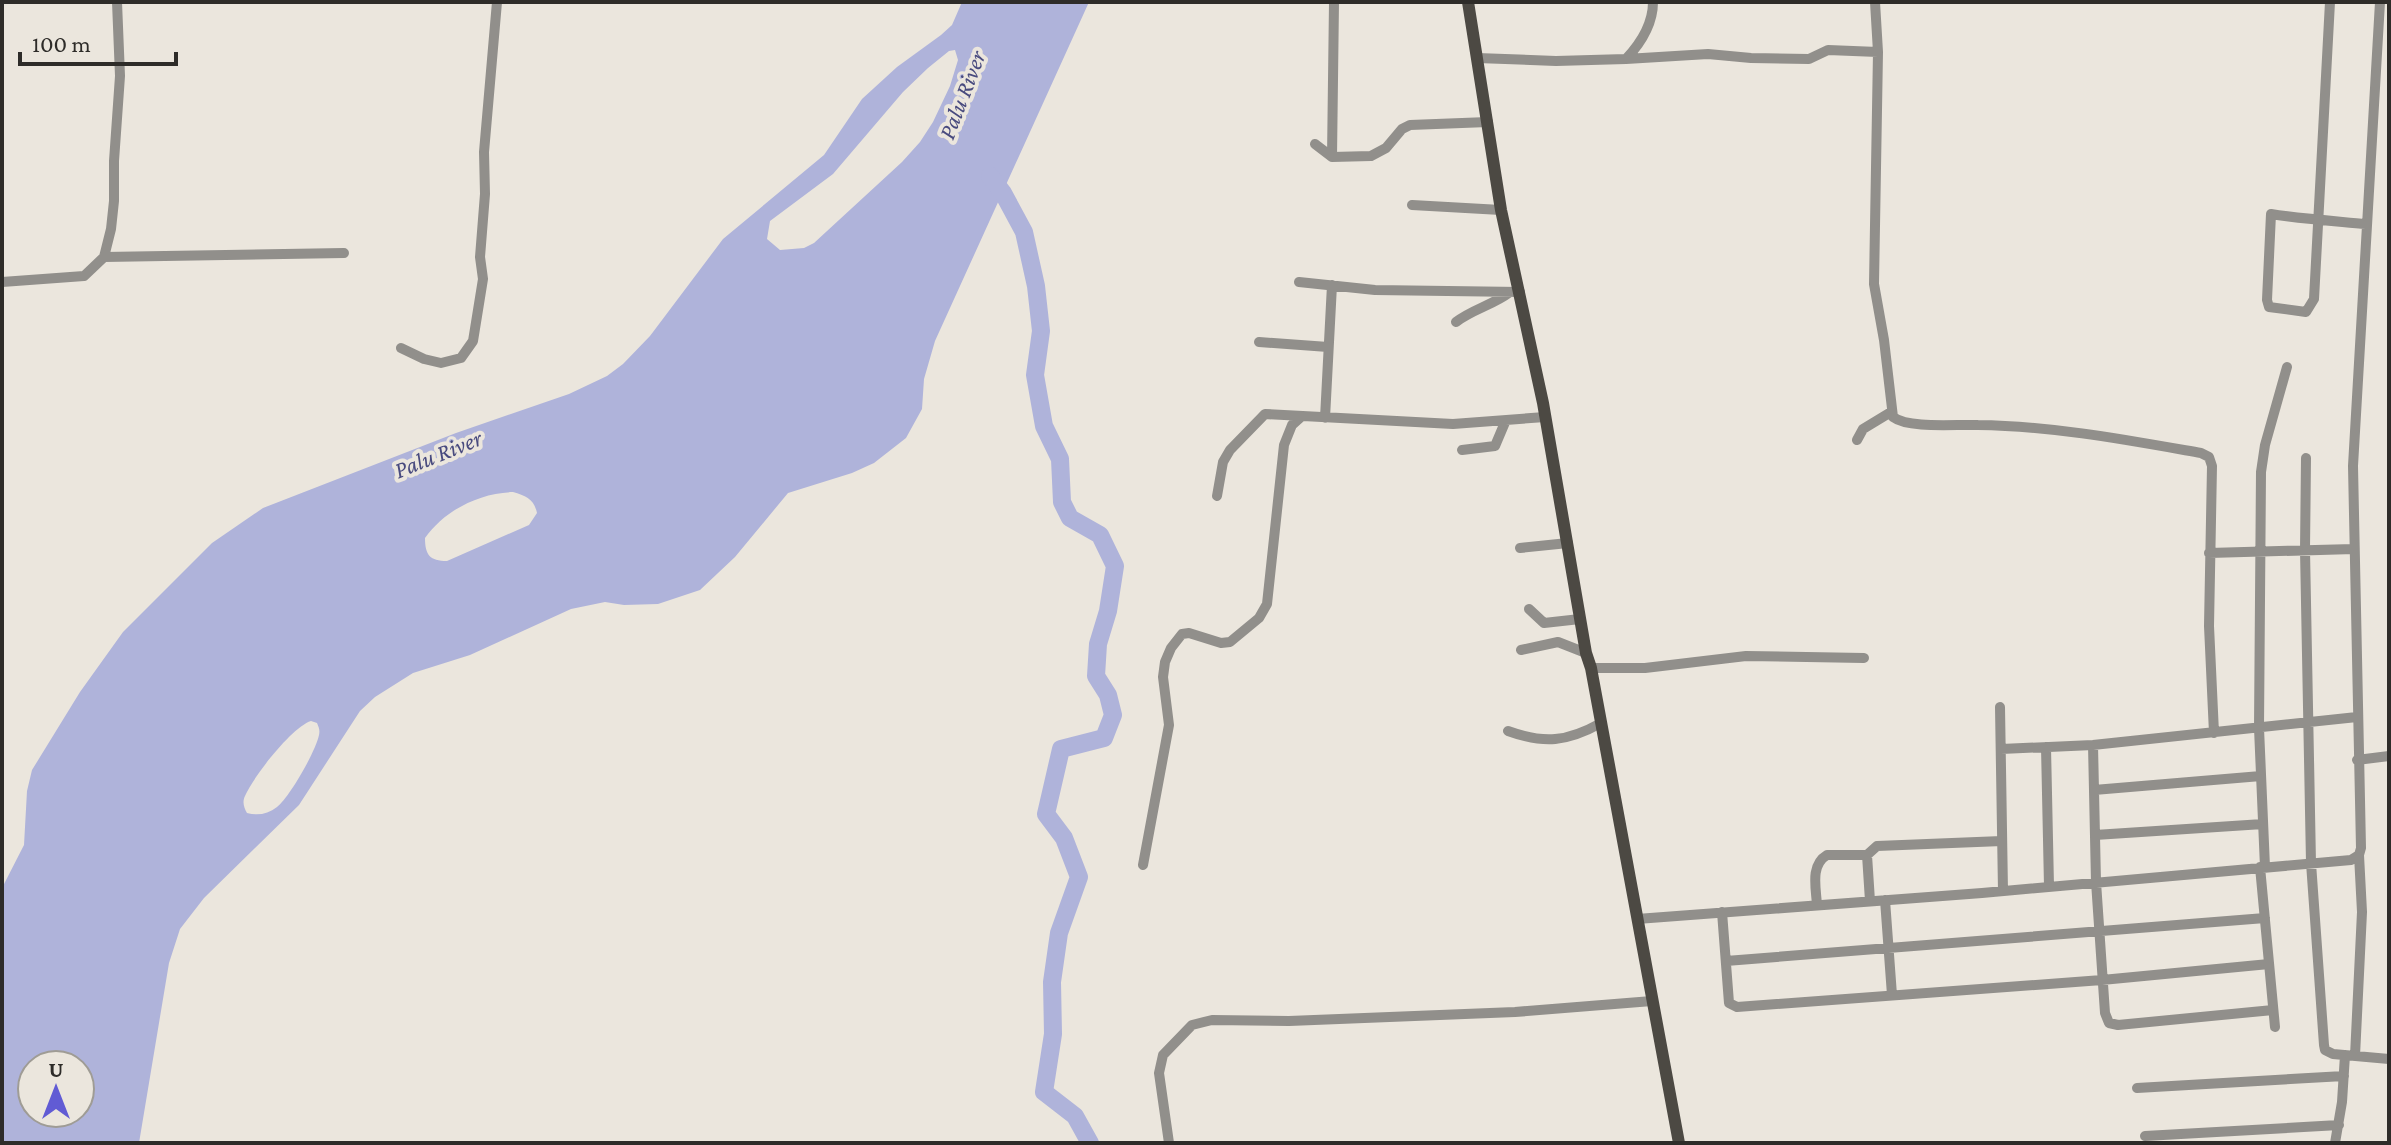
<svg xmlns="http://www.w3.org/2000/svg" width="2391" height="1145" font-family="'Crimson Pro',serif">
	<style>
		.water { fill: #afb3da; fill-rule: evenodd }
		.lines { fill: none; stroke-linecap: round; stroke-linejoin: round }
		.river { stroke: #afb3da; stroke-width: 18 }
		.minor { stroke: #918f8b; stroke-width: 10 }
		.major { stroke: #4c4943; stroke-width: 12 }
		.labels { text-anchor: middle; stroke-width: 8; stroke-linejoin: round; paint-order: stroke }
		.water-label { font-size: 24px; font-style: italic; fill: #484a7e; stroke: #ebe6dd }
	</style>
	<rect width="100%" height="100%" fill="#ebe6dd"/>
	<path class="water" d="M962 2H1089L935 341 924 379 922 409 906 438 874 463 852 473 788 493 735 557 700 590 658 604 624 605 605 602 571 609 470 655 413 673 375 697 360 711 299 805 204 898 180 929 169 963 139 1143H2V888L24 845 27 791 32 770 80 692 123 632 212 543 263 508 456 433 569 394 607 376 623 364 650 336 723 239 824 155 862 99 897 67 941 35 952 25ZM955 50 958 60 950 86 933 122 920 142 902 162 814 243 804 248 780 250 767 239 770 221 833 174 903 92 928 68 949 51ZM513 492C526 496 534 499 537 513L529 525 447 561C430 561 425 555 425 538 445 510 479 493 513 492ZM311 721 317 723C319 728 320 730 319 735 316 751 289 798 277 807 268 814 258 816 247 813 244 808 242 802 245 796 253 777 292 727 311 721ZM32 1065H80V1113H32Z"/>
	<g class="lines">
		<path class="river" d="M990 176 1003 193 1024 232 1036 286 1041 331 1035 375 1044 426 1060 459 1062 502 1070 518 1100 535 1115 566 1108 611 1098 644 1096 676 1108 695 1113 715 1104 738 1061 749 1046 814 1064 838 1079 877 1059 933 1052 982 1053 1034 1044 1092 1075 1116 1090 1143"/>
		<path class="minor" d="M1875 2 1878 52 1874 284 1884 340 1893 417C1909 429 1957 424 1978 425 2053 426 2127 440 2201 453L2209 457 2212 466 2209 626 2214 733
			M2330 2 2314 299 2306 312 2269 307 2267 300 2271 214C2302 219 2334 221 2366 224
			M1477 58 1556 61 1626 59C1641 43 1653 24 1653 2
			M1626 59 1708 54 1751 58 1809 59 1828 50 1878 52
			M1315 144 1332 157 1371 156 1386 148 1402 129 1410 125 1488 122
			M1332 157 1334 2
			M1412 205 1501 210
			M104 257 344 253
			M2 282 84 276 104 257 111 229 114 201V161L120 76 117 2
			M1299 282 1375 290 1520 292
			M1456 322C1473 309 1493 305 1510 292
			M1259 342 1328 347
			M401 348 424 359 441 363 461 358 473 341 483 279 480 257 485 194 484 152 497 2
			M1325 418 1332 285
			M1857 440 1863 429 1891 412
			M1462 450 1495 446 1506 420
			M2306 458 2305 550 2311 863 2324 1045 2325 1050 2333 1054 2389 1059
			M1217 496 1223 462 1230 450 1265 414 1453 424 1545 417
			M1520 548 1568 543
			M2209 553 2354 549
			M1529 609 1544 623 1580 619
			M1521 650 1558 642 1586 653
			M1591 668H1645L1746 656 1864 658
			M2000 707 2003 891
			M1508 731C1544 744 1567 742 1601 723
			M2093 745 2096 882 2105 1013 2109 1023 2118 1025 2273 1010
			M2046 747 2049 886
			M2001 749 2093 745 2357 717
			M2357 760 2389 756
			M2094 790 2261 776
			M2095 835 2263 824
			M1143 865 1169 725 1163 677 1165 662 1171 648 1182 634 1189 633 1221 643 1230 642 1259 618 1267 604 1284 445 1292 425 1302 416
			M2260 867 2275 1027
			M2265 867 2259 728 2261 472 2265 445 2287 367
			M1885 900 1892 995
			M1870 901 1867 855 1877 846 2002 841
			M1817 905C1816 888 1810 865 1827 855H1867
			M1722 912 1729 1003 1737 1007 2102 980 2269 964
			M1637 919 1982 893 2351 860 2359 855 2361 848 2353 466 2380 2
			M1726 961 2265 918
			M2355 1056 2362 912 2359 855
			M2137 1088 2344 1076
			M2145 1136 2339 1125
			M1169 1143 1159 1073 1163 1055 1192 1025 1212 1020 1289 1021 1515 1012 1652 1001
			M2335 1143 2342 1102 2345 1055"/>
		<path class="major" d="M1468 2 1501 210 1543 403 1586 653 1591 668 1679 1143"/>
	</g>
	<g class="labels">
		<g class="water-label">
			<text transform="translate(962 95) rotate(-69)" y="8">Palu River</text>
			<text transform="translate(438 454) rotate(-22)" y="8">Palu River</text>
		</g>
	</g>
	<rect width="2391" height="1145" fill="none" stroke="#2e2c29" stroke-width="8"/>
	<g transform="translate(56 1089)"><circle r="38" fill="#ebe6dd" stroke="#9f9c95" stroke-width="2"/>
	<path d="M0-6L14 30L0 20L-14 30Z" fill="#615bd4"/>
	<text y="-12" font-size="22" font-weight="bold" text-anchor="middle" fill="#2e2c29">U</text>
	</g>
	<path d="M20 52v12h156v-12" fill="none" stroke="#2e2c29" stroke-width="4"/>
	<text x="32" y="52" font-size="24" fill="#2e2c29" stroke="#ebe6dd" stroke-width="6" paint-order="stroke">100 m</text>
</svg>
